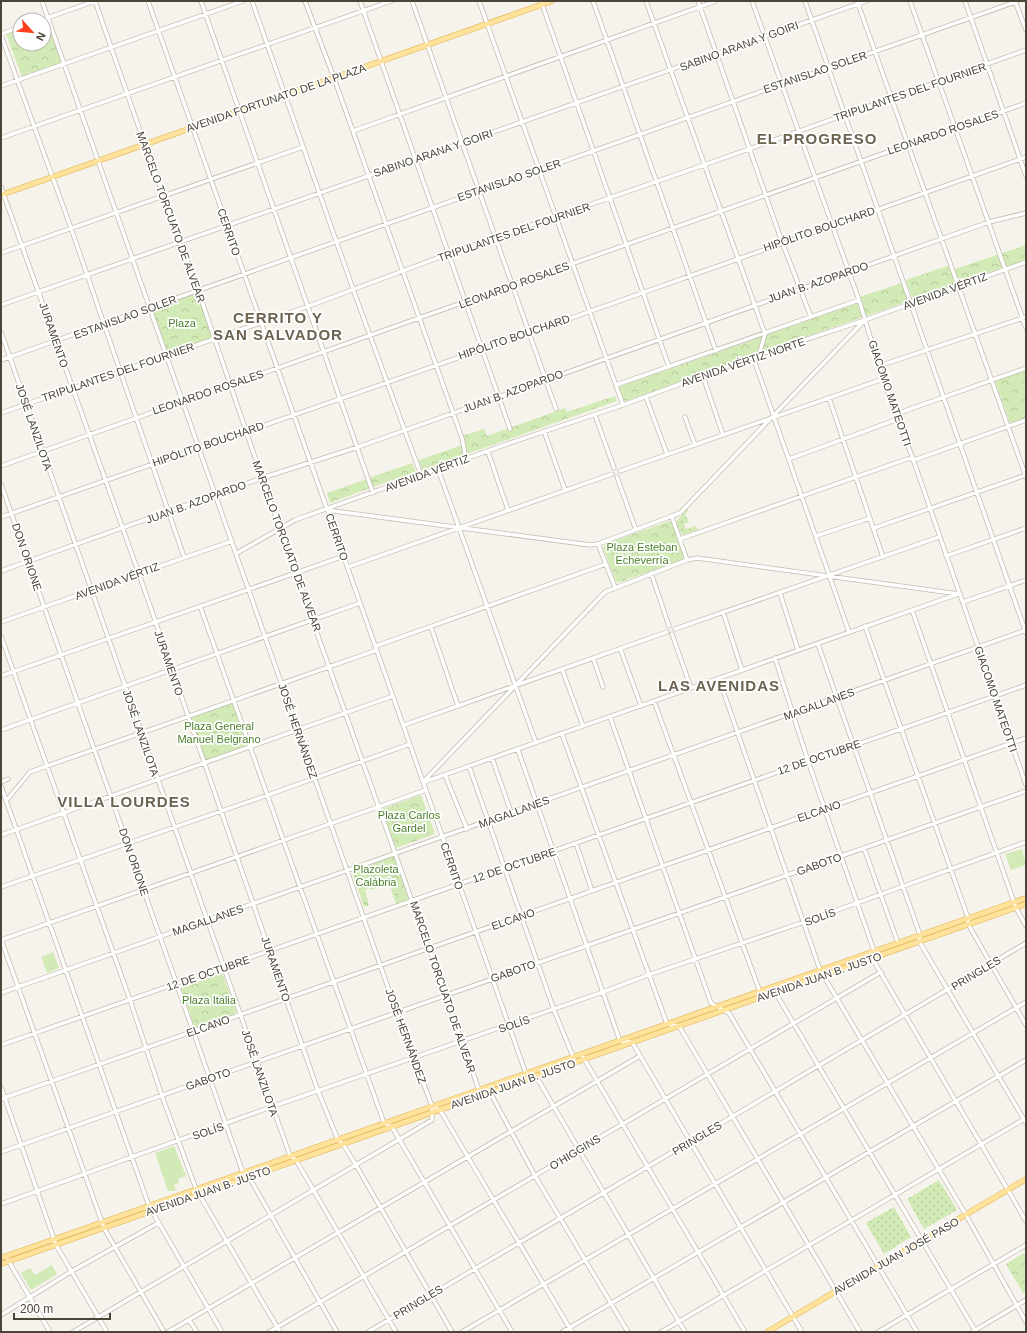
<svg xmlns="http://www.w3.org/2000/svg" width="1027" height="1333" font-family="Arial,sans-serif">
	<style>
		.grass { fill: url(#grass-dots) }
		.park { fill: url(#park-crowns) }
		.garden { fill: #d2eab5 }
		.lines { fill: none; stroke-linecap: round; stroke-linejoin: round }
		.minor-casing { stroke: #c2bbae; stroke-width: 5 }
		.major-casing { stroke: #e6c16a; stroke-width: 6 }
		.minor { stroke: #fff; stroke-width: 3.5 }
		.major { stroke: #ffe39c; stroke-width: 4.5 }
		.labels { text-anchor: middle; stroke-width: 3.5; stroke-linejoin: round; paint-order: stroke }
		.street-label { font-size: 11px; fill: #4b4439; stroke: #fff }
		.park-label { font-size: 11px; fill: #4a7f2a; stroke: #fff }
		.district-label { font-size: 15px; font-weight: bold; letter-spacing: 1px; fill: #6e6250; stroke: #fff }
	</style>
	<defs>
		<pattern id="grass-dots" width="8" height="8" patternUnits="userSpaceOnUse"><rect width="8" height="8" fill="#d2eab5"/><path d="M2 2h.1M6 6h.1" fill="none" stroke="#b6ca9c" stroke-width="1.8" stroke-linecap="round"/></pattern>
		<pattern id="park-crowns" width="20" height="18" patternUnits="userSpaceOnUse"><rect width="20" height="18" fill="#d2eab5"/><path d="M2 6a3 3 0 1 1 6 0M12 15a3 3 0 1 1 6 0" fill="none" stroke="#b6ca9c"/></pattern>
	</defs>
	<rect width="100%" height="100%" fill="#f6f3ec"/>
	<path class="grass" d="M687 509 688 511 685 515 689 522 684 524 686 529 696 526 698 530 682 535 676 522Z
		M939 1180 957 1210 924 1229 907 1199Z
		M894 1207 911 1237 884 1254 866 1223Z"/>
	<path class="park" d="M48 19 63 62 22 77 6 34 20 29V44H44V21Z
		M1026 245V260L959 283 955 269Z
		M950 265 957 284 913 300 906 280Z
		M902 283 909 301 762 352 766 335 861 302 859 297Z
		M198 290 214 338 167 354 150 307Z
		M762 337 757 354 623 402 618 387Z
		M1026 370V418L1010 423 995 381Z
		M615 396 617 401 467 454 462 436 484 429 487 436 565 408 567 412Z
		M462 445 463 455 422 470 419 460Z
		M412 463 416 472 373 487 369 478Z
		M367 479 370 488 330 503 327 493Z
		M670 521 672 523 684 557 683 560 617 583 603 548 605 544Z
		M234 701 251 748 204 764 188 717Z
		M421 795 435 834 396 848 382 809Z
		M394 856 410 900 396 904 389 883 371 890 370 888 365 890 369 905 364 907 352 871Z
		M222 973 237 1013 195 1028 181 988Z
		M1024 1253 1026 1256V1291L1023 1293 1006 1264Z"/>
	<path class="garden" d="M1022 849 1026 865 1011 870 1005 854Z
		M53 952 59 968 47 973 41 957Z
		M174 1146 186 1176 178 1179 179 1183 174 1185 176 1191H168L155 1153Z
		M52 1265 57 1274 31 1290 21 1273 30 1268 35 1275Z"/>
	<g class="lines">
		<defs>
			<path id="minor" d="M42 1 397 1013 432 1106V1120L73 1332
				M95 1 145 145 198 290 262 478 479 1090 490 1092 535 1176 628 1332
				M148 1 526 1074 536 1076 685 1332
				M201 1 373 493
				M252 1 353 289 421 475
				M305 1 334 78 462 438 466 459
				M360 1 510 429
				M412 1 556 409
				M479 1 623 405
				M541 1 669 367
				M593 1 716 351
				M646 1 765 334 759 355
				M698 1 782 242 811 317
				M752 1 859 300 883 379 913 459 1026 785
				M805 1 1026 633
				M857 1 1026 477
				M910 1 1026 328
				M965 1 1026 176
				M1015 1 1026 30
				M41 20 95 1
				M1 34 20 27
				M1 35 71 228 184 557
				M1 86 243 1
				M353 131 716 1
				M1 138 391 1
				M1 187 139 574 318 1091 338 1140 343 1144 356 1165 452 1332
				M1 253 303 147
				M1 305 866 1
				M1 332 290 1156 296 1160 396 1332
				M753 357 849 632
				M1 360 1018 1
				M879 366 1026 317
				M703 376 723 435
				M616 385 859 300
				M646 397 667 454
				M829 398 883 557
				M1 413 309 306 448 254 704 165 1026 50
				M896 414 1026 368
				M595 415 614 468
				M685 417 695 445
				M544 431 565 490
				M488 452 508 510
				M789 459 898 419
				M1 466 1026 103
				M438 469 536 743
				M620 471 883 379
				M617 477 636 530
				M1 484 243 1173 249 1177 337 1332
				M327 509 334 511 590 545 598 544 680 513 864 321
				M1 517 529 333 1026 157
				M672 517 687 560
				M874 528 1026 475
				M816 536 870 518
				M680 539 907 459H917L1026 420
				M598 544 615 587
				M237 553 295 520 507 444 623 405 759 355 865 320 1026 262
				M946 556 1026 528
				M348 567 612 474
				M1 571 262 478 358 447 989 222 1026 213
				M651 573 669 626
				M780 593 798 650
				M963 602 1026 580
				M200 606 384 1123 392 1127 512 1332
				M912 610 1016 908 1026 926
				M723 612 742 670
				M1 622 232 541
				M865 626 968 918V924L1026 1025
				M431 627 458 706
				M675 629 939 537
				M672 634 691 688
				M1 636 130 1000 162 1096 196 1189 280 1332
				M818 644 920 935 919 941 1026 1123
				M376 646 606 564
				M620 648 641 706
				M593 658 603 687
				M775 658 808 761 874 951 872 958 1026 1221
				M562 669 583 726
				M1 676 344 556
				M719 679 820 970 966 1215 1026 1322
				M654 701 760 992H775L976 1332
				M610 717 711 1003 729 1013 917 1332
				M404 725 667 632
				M1 730 360 603
				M562 734 667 1024 679 1026 860 1332
				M518 750 620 1041 632 1042 802 1332
				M492 758 511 812
				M469 766 554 1010 574 1059
				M445 775 467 829
				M1 782 8 779
				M423 782 605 592 687 560 697 558 959 594
				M424 782 958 594
				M1 786 149 1206 222 1332
				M6 801 30 772 377 650
				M1 835 393 696
				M576 843 592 891
				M864 848 898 943
				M1 887 268 795 410 744
				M1 939 104 1228 164 1332
				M1 940 426 790
				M1 993 1026 630
				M1 1045 1026 685
				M583 1057 745 1332
				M1 1087 56 1245 107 1332
				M1 1099 1026 738
				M432 1106 440 1110 572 1332
				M1 1152 1026 791
				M1 1204 271 1107 603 992 648 975 804 922 1026 842
				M8 1260 50 1332
				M1 1315 72 1271 158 1223
				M189 1320 197 1332
				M168 1332 640 1056
				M269 1332 881 972
				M368 1332 1026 943
				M462 1332 1026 1002
				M562 1332 1026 1060
				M661 1332 1026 1118
				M878 1332 1026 1245
				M972 1332 1026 1300"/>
			<path id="major" d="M1 195 552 1
				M1 1258 1026 898
				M1 1264 1026 904
				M767 1332 1026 1179"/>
		</defs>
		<use href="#minor" class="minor-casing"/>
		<use href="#major" class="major-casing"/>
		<use href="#minor" class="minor"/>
		<use href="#major" class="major"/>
	</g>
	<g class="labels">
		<g class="street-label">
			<text transform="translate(739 46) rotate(-20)" y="4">SABINO ARANA Y GOIRI</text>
			<text transform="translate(815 72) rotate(-19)" y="4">ESTANISLAO SOLER</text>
			<text transform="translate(910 92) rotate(-19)" y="4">TRIPULANTES DEL FOURNIER</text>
			<text transform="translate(276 98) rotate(-19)" y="4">AVENIDA FORTUNATO DE LA PLAZA</text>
			<text transform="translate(943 132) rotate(-19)" y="4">LEONARDO ROSALES</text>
			<text transform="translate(433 153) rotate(-19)" y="4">SABINO ARANA Y GOIRI</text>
			<text transform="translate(509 180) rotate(-19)" y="4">ESTANISLAO SOLER</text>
			<text transform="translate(171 217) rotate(70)" y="4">MARCELO TORCUATO DE ALVEAR</text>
			<text transform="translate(819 229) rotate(-19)" y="4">HIPÓLITO BOUCHARD</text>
			<text transform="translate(229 232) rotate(71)" y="4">CERRITO</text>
			<text transform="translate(514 232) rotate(-19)" y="4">TRIPULANTES DEL FOURNIER</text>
			<text transform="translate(818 282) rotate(-19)" y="4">JUAN B. AZOPARDO</text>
			<text transform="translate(514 285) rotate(-20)" y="4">LEONARDO ROSALES</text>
			<text transform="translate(945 291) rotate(-20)" y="4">AVENIDA VÉRTIZ</text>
			<text transform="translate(125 317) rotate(-20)" y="4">ESTANISLAO SOLER</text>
			<text transform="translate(54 335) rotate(71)" y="4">JURAMENTO</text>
			<text transform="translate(514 337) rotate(-19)" y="4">HIPÓLITO BOUCHARD</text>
			<text transform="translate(743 362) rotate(-19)" y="4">AVENIDA VÉRTIZ NORTE</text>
			<text transform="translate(118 372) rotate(-19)" y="4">TRIPULANTES DEL FOURNIER</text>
			<text transform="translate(513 391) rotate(-20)" y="4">JUAN B. AZOPARDO</text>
			<text transform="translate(208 392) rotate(-19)" y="4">LEONARDO ROSALES</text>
			<text transform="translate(890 393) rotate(71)" y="4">GIACOMO MATEOTTI</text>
			<text transform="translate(34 427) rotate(71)" y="4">JOSÉ LANZILOTA</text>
			<text transform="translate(208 444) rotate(-19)" y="4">HIPÓLITO BOUCHARD</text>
			<text transform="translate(427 473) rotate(-20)" y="4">AVENIDA VÉRTIZ</text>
			<text transform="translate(196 502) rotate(-20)" y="4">JUAN B. AZOPARDO</text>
			<text transform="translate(337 537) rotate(71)" y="4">CERRITO</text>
			<text transform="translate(287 546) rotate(70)" y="4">MARCELO TORCUATO DE ALVEAR</text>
			<text transform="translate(27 557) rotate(71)" y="4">DON ORIONE</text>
			<text transform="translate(117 581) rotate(-20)" y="4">AVENIDA VÉRTIZ</text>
			<text transform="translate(169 663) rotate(71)" y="4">JURAMENTO</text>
			<text transform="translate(996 699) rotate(71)" y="4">GIACOMO MATEOTTI</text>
			<text transform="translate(819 704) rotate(-20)" y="4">MAGALLANES</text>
			<text transform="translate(298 731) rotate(71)" y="4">JOSÉ HERNÁNDEZ</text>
			<text transform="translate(141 733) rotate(71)" y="4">JOSÉ LANZILOTA</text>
			<text transform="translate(819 757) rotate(-19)" y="4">12 DE OCTUBRE</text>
			<text transform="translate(819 811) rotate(-19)" y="4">ELCANO</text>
			<text transform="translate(514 812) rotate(-20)" y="4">MAGALLANES</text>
			<text transform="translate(134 862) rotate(71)" y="4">DON ORIONE</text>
			<text transform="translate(819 864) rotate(-19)" y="4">GABOTO</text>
			<text transform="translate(514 865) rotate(-19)" y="4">12 DE OCTUBRE</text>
			<text transform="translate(452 866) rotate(71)" y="4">CERRITO</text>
			<text transform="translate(820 917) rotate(-20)" y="4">SOLÍS</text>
			<text transform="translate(513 919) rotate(-19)" y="4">ELCANO</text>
			<text transform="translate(208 920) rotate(-19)" y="4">MAGALLANES</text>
			<text transform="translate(276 969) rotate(71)" y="4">JURAMENTO</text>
			<text transform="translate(513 971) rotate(-19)" y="4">GABOTO</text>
			<text transform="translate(208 973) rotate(-19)" y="4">12 DE OCTUBRE</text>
			<text transform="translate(976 973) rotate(-31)" y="4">PRINGLES</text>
			<text transform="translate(819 977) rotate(-19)" y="4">AVENIDA JUAN B. JUSTO</text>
			<text transform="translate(443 987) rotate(71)" y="4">MARCELO TORCUATO DE ALVEAR</text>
			<text transform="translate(514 1024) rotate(-19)" y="4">SOLÍS</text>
			<text transform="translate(208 1026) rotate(-19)" y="4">ELCANO</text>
			<text transform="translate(406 1036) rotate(70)" y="4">JOSÉ HERNÁNDEZ</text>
			<text transform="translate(260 1073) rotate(71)" y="4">JOSÉ LANZILOTA</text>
			<text transform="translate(208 1079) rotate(-19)" y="4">GABOTO</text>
			<text transform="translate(513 1084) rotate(-19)" y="4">AVENIDA JUAN B. JUSTO</text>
			<text transform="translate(208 1131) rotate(-19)" y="4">SOLÍS</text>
			<text transform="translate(697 1138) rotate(-31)" y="4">PRINGLES</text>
			<text transform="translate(575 1152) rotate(-31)" y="4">O'HIGGINS</text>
			<text transform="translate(208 1191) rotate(-19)" y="4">AVENIDA JUAN B. JUSTO</text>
			<text transform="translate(896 1256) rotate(-30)" y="4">AVENIDA JUAN JOSÉ PASO</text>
			<text transform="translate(418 1302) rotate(-31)" y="4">PRINGLES</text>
		</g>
		<g class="park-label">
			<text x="182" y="327">Plaza</text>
			<text x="642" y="551">Plaza Esteban<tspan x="642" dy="13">Echeverría</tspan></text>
			<text x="219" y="730">Plaza General<tspan x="219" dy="13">Manuel Belgrano</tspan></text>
			<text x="409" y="819">Plaza Carlos<tspan x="409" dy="13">Gardel</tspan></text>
			<text x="376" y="873">Plazoleta<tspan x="376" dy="13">Calábria</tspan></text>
			<text x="209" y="1004">Plaza Italia</text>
		</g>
		<g class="district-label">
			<text x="817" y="144">EL PROGRESO</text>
			<text x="278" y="323">CERRITO Y<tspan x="278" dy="17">SAN SALVADOR</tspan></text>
			<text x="719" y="691">LAS AVENIDAS</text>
			<text x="124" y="807">VILLA LOURDES</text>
		</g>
	</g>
	<rect width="1027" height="1333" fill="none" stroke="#4b4439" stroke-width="4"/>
	<g transform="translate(32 32) rotate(117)"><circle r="19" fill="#ffffff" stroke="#b7b4b0"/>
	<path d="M0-3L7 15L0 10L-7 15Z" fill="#fc3f1d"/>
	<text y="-6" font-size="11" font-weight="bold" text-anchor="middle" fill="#4b4439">N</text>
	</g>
	<path d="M14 1313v6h96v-6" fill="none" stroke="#4b4439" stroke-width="2"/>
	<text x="20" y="1313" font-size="12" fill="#4b4439" stroke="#ffffff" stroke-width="3" paint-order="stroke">200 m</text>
</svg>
